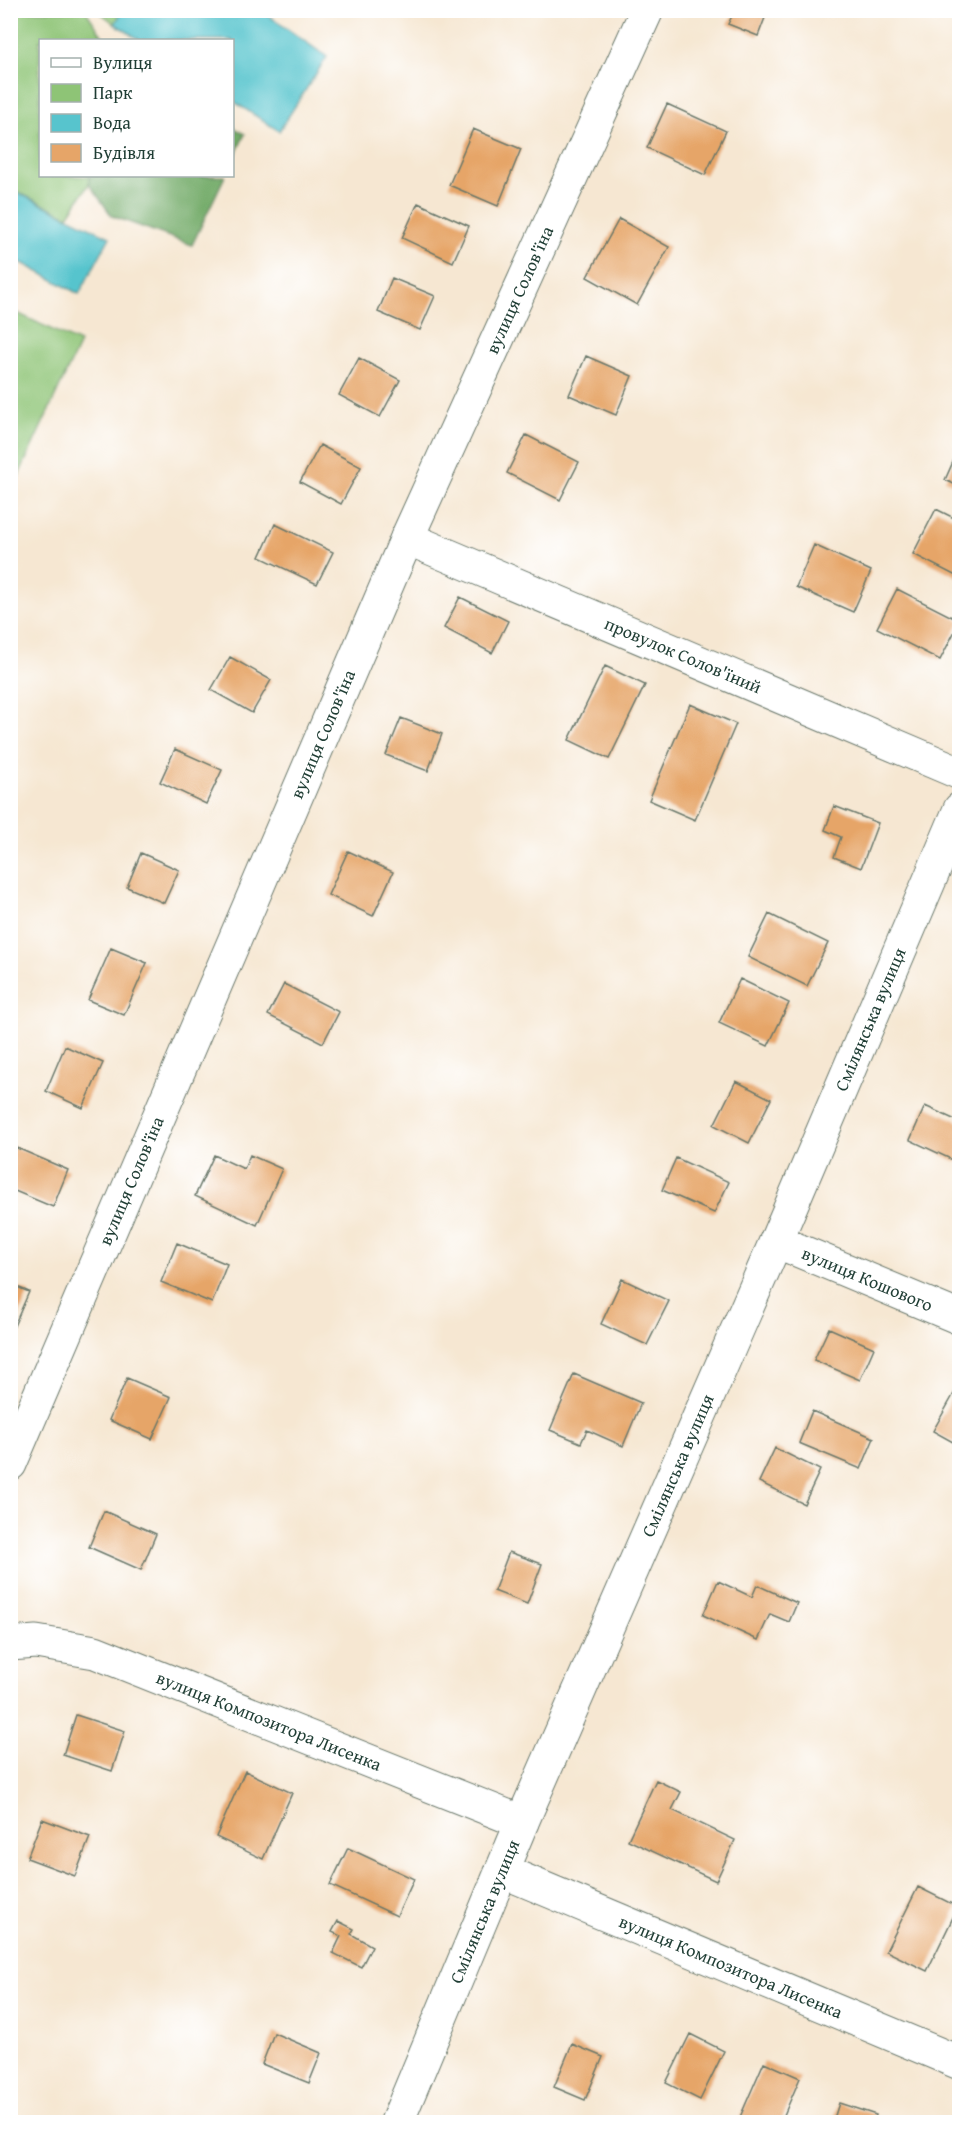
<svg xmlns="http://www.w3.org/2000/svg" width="970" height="2133" font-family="'Gentium Book Plus',serif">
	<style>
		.green { fill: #8ec476; stroke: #568055; stroke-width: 1.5 }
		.forest { fill: #72aa67; stroke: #48744e; stroke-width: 1.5 }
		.water { fill: #57c4cd; stroke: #3b8080; stroke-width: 1.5 }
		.building { fill: #e6a568 }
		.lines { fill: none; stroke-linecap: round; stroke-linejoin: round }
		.minor-casing { stroke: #6a786b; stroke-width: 35 }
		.minor { stroke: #fff; stroke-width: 33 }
		.labels { text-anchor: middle; stroke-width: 6; stroke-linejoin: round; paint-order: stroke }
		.street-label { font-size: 18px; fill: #1f3d34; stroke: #fff }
	</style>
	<rect width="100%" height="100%" fill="#fff"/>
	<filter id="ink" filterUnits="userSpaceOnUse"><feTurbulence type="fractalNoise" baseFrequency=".0167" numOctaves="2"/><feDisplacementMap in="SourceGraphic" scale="12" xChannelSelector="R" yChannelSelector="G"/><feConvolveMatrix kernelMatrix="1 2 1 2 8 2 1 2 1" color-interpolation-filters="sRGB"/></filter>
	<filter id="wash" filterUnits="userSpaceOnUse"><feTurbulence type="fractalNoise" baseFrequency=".008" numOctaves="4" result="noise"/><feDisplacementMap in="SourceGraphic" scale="24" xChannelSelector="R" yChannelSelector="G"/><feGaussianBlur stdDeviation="1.35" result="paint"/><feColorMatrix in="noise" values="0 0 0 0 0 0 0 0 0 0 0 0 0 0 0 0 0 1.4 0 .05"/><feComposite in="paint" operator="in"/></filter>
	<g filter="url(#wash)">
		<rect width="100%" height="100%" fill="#f6e7d2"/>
		<path class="green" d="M10 11H86L105 40H40V176H89V184L68 216 11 189Z
			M98 11H123L115 24Z
			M11 310 80 343 11 492Z"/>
		<path class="forest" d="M233 127 245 134 233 160Z
			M89 176H225L192 245 112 216 89 184Z"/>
		<path class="water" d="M123 10 262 11 327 57 279 131 233 101 232 40H140L115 24Z
			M10 189 110 237 79 294 11 257Z"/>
		<g id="blocks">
			<path class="building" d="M768 10 758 36 728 24 733 14 724 11Z
				M667 104 726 131 705 175 647 148Z
				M473 129 521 149 498 206 449 185Z
				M418 203 469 226 453 262 402 238Z
				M619 219 669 247 637 305 587 277Z
				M392 278 435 296 420 330 378 312Z
				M586 356 632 376 616 415 569 395Z
				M359 358 400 380 380 417 339 395Z
				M526 435 579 462 560 500 507 473Z
				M320 445 361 467 341 504 300 482Z
				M960 446V487L945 480Z
				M936 509 960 521V578L913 554Z
				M275 524 333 552 317 584 260 557Z
				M814 545 871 571 853 612 796 587Z
				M897 589 960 621 940 660 877 628Z
				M460 597 508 621 492 653 444 628Z
				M230 657 271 680 252 713 211 690Z
				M605 666 645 685 609 759 569 740Z
				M690 704 736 724 695 820 649 800Z
				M401 718 442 734 428 771 386 755Z
				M175 749 222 770 206 804 160 782Z
				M834 806 878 823 861 868 834 857 841 837 825 830Z
				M348 851 393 872 373 916 328 895Z
				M141 853 179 870 164 903 127 887Z
				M769 914 828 943 807 986 748 957Z
				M111 948 147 963 124 1015 88 1000Z
				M740 979 789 1003 768 1046 719 1023Z
				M284 984 339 1012 323 1043 268 1015Z
				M65 1046 103 1063 83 1108 46 1091Z
				M736 1081 771 1099 749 1143 714 1125Z
				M925 1106 960 1122V1157L957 1162 910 1140Z
				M10 1145 68 1170 53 1207 10 1189Z
				M214 1155 244 1169 250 1155 282 1169 257 1225 195 1196Z
				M676 1158 729 1182 714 1213 662 1190Z
				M177 1243 227 1264 212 1303 161 1282Z
				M622 1279 669 1301 647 1345 601 1324Z
				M10 1284 29 1292 10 1335Z
				M829 1328 874 1348 860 1380 814 1360Z
				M574 1374 641 1403 623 1446 587 1430 581 1443 550 1430Z
				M127 1378 171 1397 152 1439 109 1420Z
				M960 1383V1446L933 1431Z
				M812 1411 874 1438 861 1469 799 1443Z
				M775 1448 820 1470 804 1504 759 1482Z
				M104 1511 156 1534 141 1570 89 1547Z
				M509 1552 542 1564 527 1604 494 1591Z
				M718 1581 752 1597 757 1585 797 1603 789 1622 770 1614 758 1640 703 1615Z
				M76 1715 125 1731 112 1771 63 1755Z
				M245 1771 292 1793 263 1859 216 1837Z
				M656 1780 681 1792 672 1810 735 1840 716 1881 628 1840Z
				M42 1819 90 1837 75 1876 27 1858Z
				M348 1848 414 1879 397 1916 330 1885Z
				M918 1887 958 1907 927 1971 886 1951Z
				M338 1921 354 1929 351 1934 372 1946 361 1967 333 1953 341 1936 332 1932Z
				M274 2033 321 2053 309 2083 262 2064Z
				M690 2034 724 2051 700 2100 666 2083Z
				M572 2044 603 2057 585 2100 554 2087Z
				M764 2062 800 2078 781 2122H754L740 2117Z
				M839 2103 876 2115 874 2122H833Z"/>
		</g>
	</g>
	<g filter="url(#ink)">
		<use href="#blocks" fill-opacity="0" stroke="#6a786b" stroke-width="1.5"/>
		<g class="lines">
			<defs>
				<g id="minor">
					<path id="s1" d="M407 538 960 773"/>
					<path id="s2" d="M776 1241 960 1318"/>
					<path id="s3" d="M10 1464 407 538 647 10"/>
					<path id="s4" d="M10 1644 36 1642 95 1652 522 1822"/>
					<path id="s5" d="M502 1871 960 2063"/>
					<path id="s6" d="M397 2122 522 1822 776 1241 960 809"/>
				</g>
			</defs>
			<use href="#minor" class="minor-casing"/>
			<use href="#minor" class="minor"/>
		</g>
	</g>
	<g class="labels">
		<g class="street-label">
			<text dy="6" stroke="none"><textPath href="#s3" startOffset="1280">вулиця Солов'їна</textPath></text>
			<text dy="6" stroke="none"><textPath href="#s1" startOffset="300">провулок Солов'їний</textPath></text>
			<text dy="6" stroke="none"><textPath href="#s3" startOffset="794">вулиця Солов'їна</textPath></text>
			<text dy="6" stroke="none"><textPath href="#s6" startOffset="1200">Смілянська вулиця</textPath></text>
			<text dy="6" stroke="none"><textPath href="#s3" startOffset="308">вулиця Солов'їна</textPath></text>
			<text dy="6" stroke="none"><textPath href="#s2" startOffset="99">вулиця Кошового</textPath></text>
			<text dy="6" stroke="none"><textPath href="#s6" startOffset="714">Смілянська вулиця</textPath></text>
			<text dy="6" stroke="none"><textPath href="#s4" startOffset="273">вулиця Композитора Лисенка</textPath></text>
			<text dy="6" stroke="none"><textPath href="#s6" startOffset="228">Смілянська вулиця</textPath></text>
			<text dy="6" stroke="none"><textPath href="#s5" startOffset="248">вулиця Композитора Лисенка</textPath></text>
		</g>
	</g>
	<rect width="970" height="2133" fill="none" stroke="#fff" stroke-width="36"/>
	<rect x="39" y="39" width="195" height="138" fill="#ffffff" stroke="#a5b1ae" stroke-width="1.5"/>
	<rect x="51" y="58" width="30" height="9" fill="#ffffff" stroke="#a5b1ae" stroke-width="1.5"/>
	<text x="93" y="69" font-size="18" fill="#1f3d34">Вулиця</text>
	<rect x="51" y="84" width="30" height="18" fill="#8ec476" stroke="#a5b1ae" stroke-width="1.5"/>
	<text x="93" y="99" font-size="18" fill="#1f3d34">Парк</text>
	<rect x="51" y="114" width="30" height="18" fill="#57c4cd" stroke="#a5b1ae" stroke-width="1.5"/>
	<text x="93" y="129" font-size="18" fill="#1f3d34">Вода</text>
	<rect x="51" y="144" width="30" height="18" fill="#e6a568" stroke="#a5b1ae" stroke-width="1.5"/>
	<text x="93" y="159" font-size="18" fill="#1f3d34">Будівля</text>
</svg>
